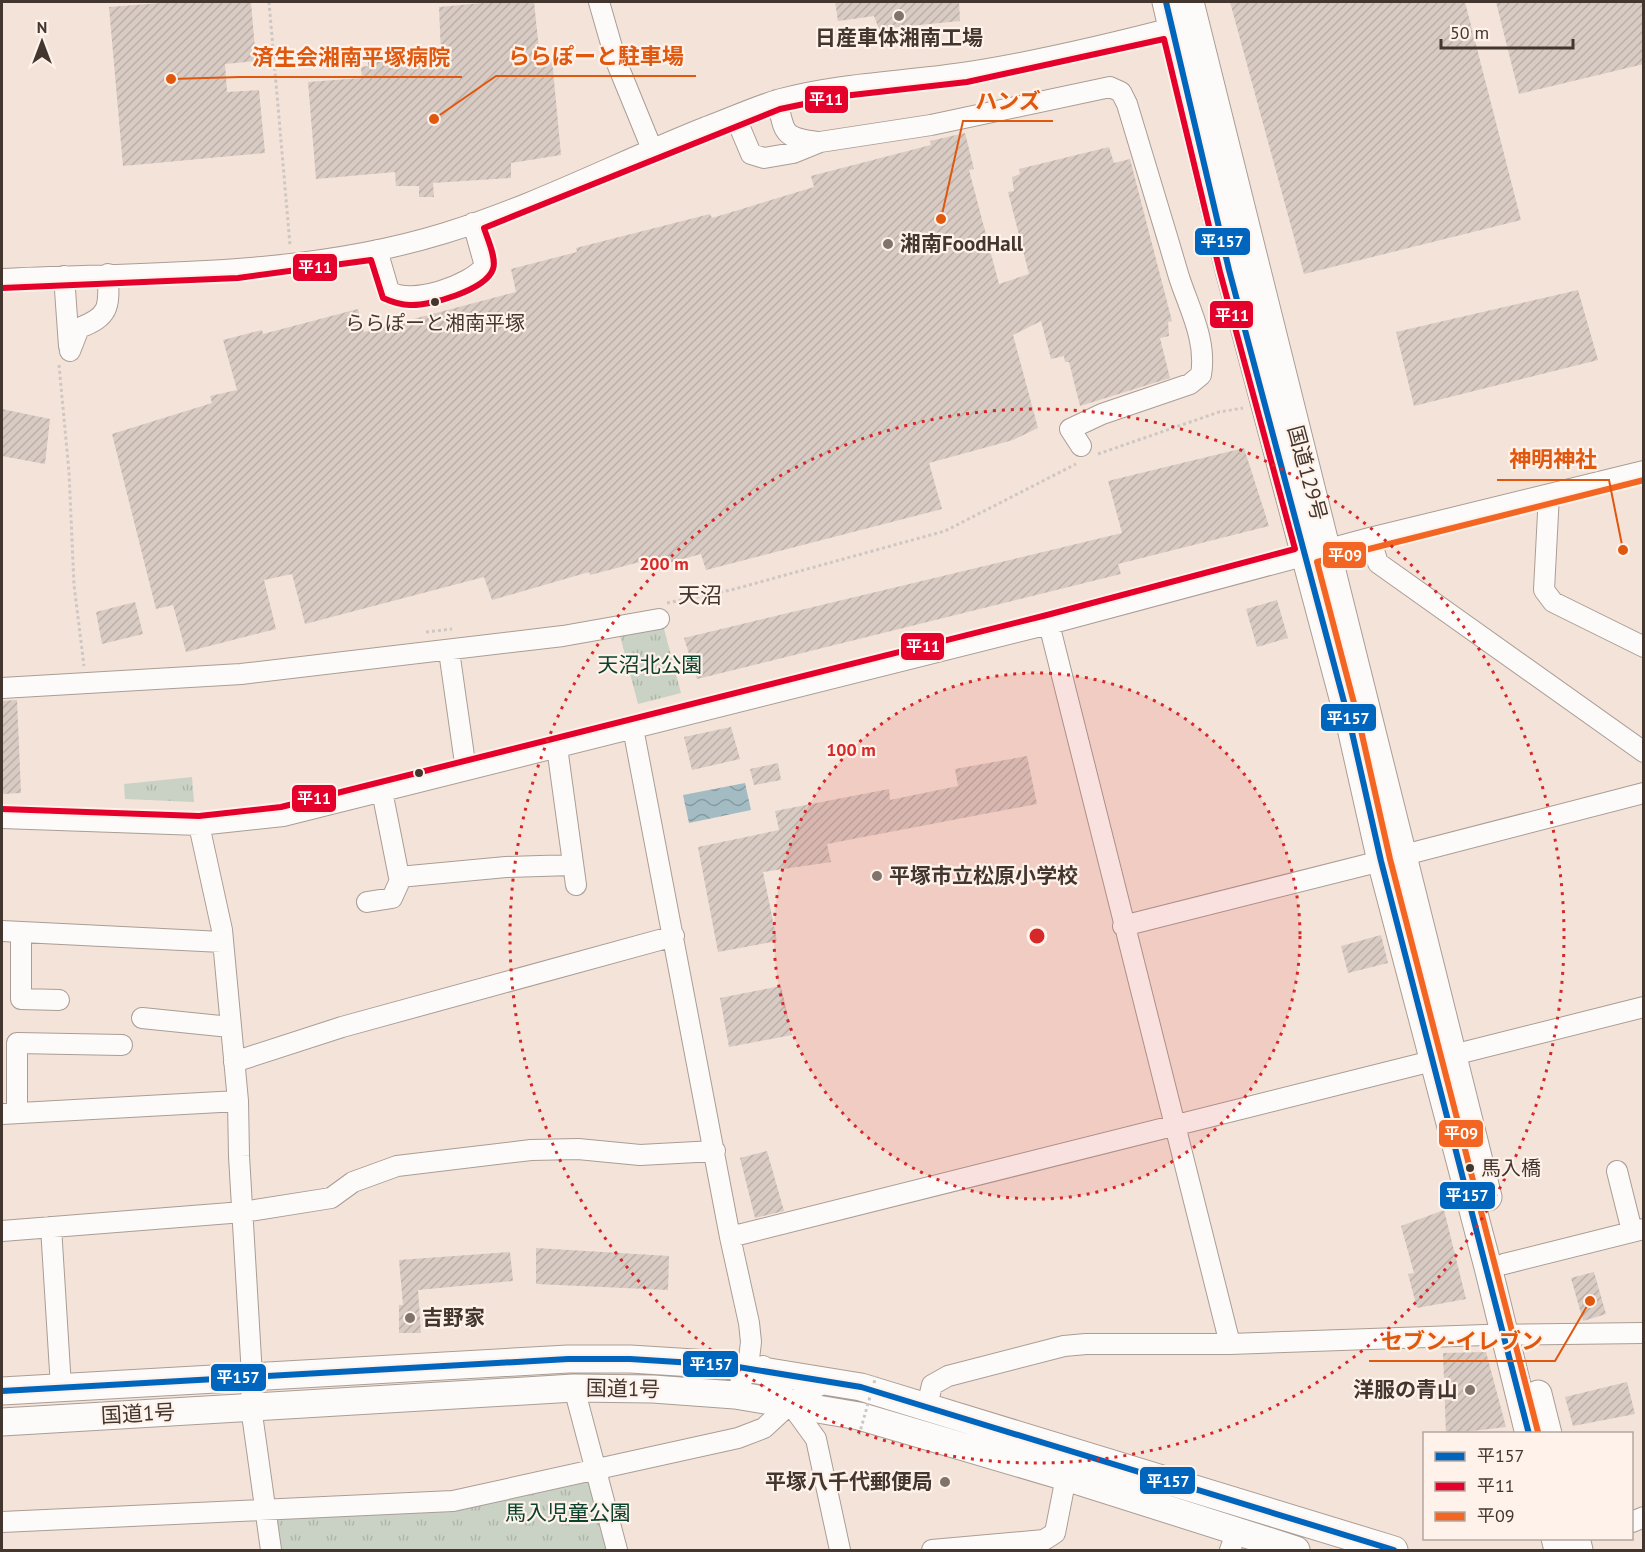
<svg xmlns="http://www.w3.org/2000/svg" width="1645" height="1552" font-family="'PT Sans','Noto Sans JP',sans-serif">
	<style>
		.park { fill: url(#park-tufts) }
		.water { fill: url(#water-waves) }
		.building { fill: url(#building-hatch) }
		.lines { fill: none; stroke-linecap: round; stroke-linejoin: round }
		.minor-casing { stroke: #aa9d95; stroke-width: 22 }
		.highway-casing { stroke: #aa9d95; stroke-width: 29 }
		.path { stroke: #cec7c3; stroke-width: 3; stroke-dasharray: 3 3; stroke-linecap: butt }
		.minor { stroke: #fdfbf9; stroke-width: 20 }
		.highway { stroke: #fdfbf9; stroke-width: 27 }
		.path-bridge { stroke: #cec7c3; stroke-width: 3; stroke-dasharray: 3 3; stroke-linecap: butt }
		.bus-1-casing { stroke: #fef2ea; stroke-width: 10 }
		.bus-2-casing { stroke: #fef2ea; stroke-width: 10 }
		.bus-3-casing { stroke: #fef2ea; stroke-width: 10 }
		.bus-1 { stroke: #0065bd; stroke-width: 6 }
		.bus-2 { stroke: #e4002b; stroke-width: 6 }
		.bus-3 { stroke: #f26522; stroke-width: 6 }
		.ring { fill: none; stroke: #d62828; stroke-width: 3; stroke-dasharray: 3 6 }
		.poi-dot { fill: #80736a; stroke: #fef2ea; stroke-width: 2 }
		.bus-dot { fill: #42362e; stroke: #fef2ea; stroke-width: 2 }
		.labels { text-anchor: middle; stroke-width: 4.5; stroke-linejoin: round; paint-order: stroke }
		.bus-label { font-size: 20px; fill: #42362e; stroke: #fef2ea }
		.poi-label { font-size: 21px; font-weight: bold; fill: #42362e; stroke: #fef2ea; text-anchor: start }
		.street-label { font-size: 21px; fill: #42362e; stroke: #fef2ea }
		.park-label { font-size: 21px; fill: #0b412d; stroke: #fef2ea }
		.neighbourhood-label { font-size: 22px; fill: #42362e; stroke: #fef2ea }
		.centre { fill: #d62828; stroke: #fef2ea; stroke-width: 3 }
		.ring-label { font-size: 18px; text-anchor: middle; font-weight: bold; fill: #d62828; stroke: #fef2ea; stroke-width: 4.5; stroke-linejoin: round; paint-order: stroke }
		.leader { fill: none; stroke: #e0570e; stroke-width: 2 }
		.callout-dot { fill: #e0570e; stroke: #fef2ea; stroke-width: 2 }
		.callout-label { font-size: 22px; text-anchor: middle; font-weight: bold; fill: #e0570e; stroke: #fef2ea; stroke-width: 4.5; stroke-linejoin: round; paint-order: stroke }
		.line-badge { stroke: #fef2ea; stroke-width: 2 }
		.badge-label { font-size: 16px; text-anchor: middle; font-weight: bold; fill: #fff }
	</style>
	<defs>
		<pattern id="park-tufts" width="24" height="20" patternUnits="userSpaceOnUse" patternTransform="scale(1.5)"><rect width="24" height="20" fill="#cad2c5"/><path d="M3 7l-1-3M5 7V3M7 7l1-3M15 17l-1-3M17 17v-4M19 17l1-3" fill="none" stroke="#afb5aa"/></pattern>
		<pattern id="water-waves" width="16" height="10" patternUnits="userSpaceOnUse" patternTransform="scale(1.5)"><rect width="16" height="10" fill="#a3bcc4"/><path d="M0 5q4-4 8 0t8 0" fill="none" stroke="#869aa0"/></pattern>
		<pattern id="building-hatch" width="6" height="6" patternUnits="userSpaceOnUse" patternTransform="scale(1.5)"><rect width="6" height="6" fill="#d8cbc3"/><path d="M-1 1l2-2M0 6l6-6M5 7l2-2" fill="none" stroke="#bbafa8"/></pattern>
	</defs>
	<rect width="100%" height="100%" fill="#f4e3d8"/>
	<path class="park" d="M663 625 681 693 638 704 620 636Z
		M192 777 194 802 125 799 124 784Z
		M594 1468 617 1550H276L272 1514 453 1501Z"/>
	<path class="water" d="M745 783 751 810 689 823 683 795Z"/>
	<path class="building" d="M174 2H251L256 61 225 64 227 92 259 90 265 153 123 166 109 7Z
		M494 2H534L540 59H552L561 155 511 163V178L433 183 434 197H419V186H396L395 172 316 179 308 82 362 78 361 67 368 66V61L441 54 439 7Z
		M835 2H959L960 21 879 29 874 16 838 21Z
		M1230 2H1465L1521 220 1304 274Z
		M1496 2H1644V64L1519 94Z
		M965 133 974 169 969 170 999 284 1029 274 1008 192 1014 191 1012 177 1020 174 1019 169 1109 147 1114 163 1130 159 1172 321 1168 322 1169 336 1160 338 1170 378 1080 406 1069 362H1065L1064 356 1051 359 1041 321 1013 335 1038 428 1013 440 929 463 942 509 706 570 701 554 657 566 655 558 590 575 589 572 492 600 484 577 305 624 292 574 264 580 276 629 186 652 173 605 156 609 112 434 212 403 210 396 237 390 223 340 262 330 263 334 358 309 364 332 516 292 511 269 577 252 576 248 710 214 712 218 814 187 811 176 931 145 930 141Z
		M1578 290 1598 360 1414 406 1396 332Z
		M2 409 50 419 45 464 2 456Z
		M1244 448 1269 526 1118 564 1121 574 697 679 684 638 1122 533 1108 481Z
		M1277 600 1288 638 1257 647 1246 609Z
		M135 602 143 634 102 644 96 612Z
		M17 700 21 793 2 794V701Z
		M731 727 740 759 692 770 684 737Z
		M1027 756 1037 804 827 844 831 862 763 872 777 941 718 952 698 847 779 830 775 811 889 789 890 800 958 786 955 769Z
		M778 763 781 780 754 785 750 769Z
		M1381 935 1388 963 1348 973 1341 946Z
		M781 986 792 1035 729 1047 720 998Z
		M767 1151 784 1211 755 1218 740 1158Z
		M1444 1210 1466 1299 1417 1308 1408 1274 1414 1273 1401 1226Z
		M536 1248 669 1256 668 1290 536 1284Z
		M510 1252 513 1281 418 1290 421 1333H399V1305H403L399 1260Z
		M1594 1272 1606 1314 1583 1321 1571 1278Z
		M1486 1352 1506 1427 1446 1434 1443 1353Z
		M1627 1382 1635 1414 1573 1426 1565 1397Z"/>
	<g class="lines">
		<defs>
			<path id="minor" d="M599 2 616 61 652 149
				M777 100C785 133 781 137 817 142
				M735 116 751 154 764 158 793 153 820 142 931 125 1110 87 1121 92 1127 104C1144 161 1162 219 1179 277 1189 308 1207 340 1201 375L1190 384 1102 414 1070 429 1081 446
				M377 250 389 291C411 306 469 286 485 266L473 223
				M64 276 69 346
				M2 279C149 272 303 277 445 233 534 206 620 161 706 127 731 118 756 106 781 99 840 83 902 82 963 73 1037 62 1111 44 1184 25
				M70 351 79 328C111 316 109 306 108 274
				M1549 494 1544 590 1553 602 1644 647
				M1370 538 1378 563 1644 752
				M1049 624 1230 1344
				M449 651 466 770
				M2 688 241 674 563 636 659 619
				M633 728 730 1237 749 1323 751 1342 748 1367 735 1395
				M557 747 576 885
				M382 791 399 877 506 867 572 865
				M2 818 199 825 283 816 1049 624 1370 538 1644 471
				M199 825 222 930 238 1101 239 1156 252 1376 251 1407 271 1550
				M1404 855 1644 793
				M367 902 392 898 402 876
				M1123 926 1381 861
				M2 931 222 942
				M21 932V999L59 1000
				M142 1018 230 1027
				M1453 1055 1644 1007
				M234 1062 342 1027 674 936
				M17 1113V1043L122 1045
				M2 1114 238 1101
				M1617 1171 1632 1231
				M51 1227 61 1387
				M2 1231 243 1212 331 1198 353 1182 397 1166 531 1150 578 1149 640 1155 715 1151
				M730 1237 1432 1061
				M1504 1264 1644 1229
				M763 1366 816 1439 840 1550
				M574 1388 617 1550
				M927 1406 932 1385 948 1376 1064 1346 1086 1344H1230L1485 1335 1644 1333
				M2 1522 453 1501 738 1438 764 1428 791 1403 828 1380
				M1632 1522 1644 1517
				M932 1550 1044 1540 1055 1533 1066 1477
				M1230 1550 1237 1531"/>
			<path id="highway" d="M1166 2 1229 270 1351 728 1381 861 1488 1267 1529 1434
				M1190 2 1488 1197
				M2 1391 568 1359H630L726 1365 861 1387 1394 1550
				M1538 1394 1548 1434
				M2 1422 574 1388 653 1389 735 1395 859 1416 1066 1477 1296 1550
				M1555 1538 1558 1550
				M1576 1538 1579 1550"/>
		</defs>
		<use href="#minor" class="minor-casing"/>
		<use href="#highway" class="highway-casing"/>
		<path class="path" d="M269 2 290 245
			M59 365 69 472 74 585 84 666
			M1098 454 1219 412 1243 408
			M667 603 731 590 945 531 1076 464
			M426 632 452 629"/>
		<use href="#minor" class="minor"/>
		<use href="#highway" class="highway"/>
		<path class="path-bridge" d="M859 1435 876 1376"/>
		<defs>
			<path id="bus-1" d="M1166 2 1229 270 1351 728 1381 861 1529 1434
				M2 1391 568 1359H630L726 1365 861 1387 1394 1550"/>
			<path id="bus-2" d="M2 809 199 816 281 807 1047 615 1295 549 1220 272 1164 39 967 82 843 96 780 109 484 228C487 238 497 259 493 269 486 290 430 306 410 305 400 305 392 302 383 298L371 260 238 278 2 288"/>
			<path id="bus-3" d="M1538 1432 1390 859 1360 726 1317 562 1644 480"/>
		</defs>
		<use href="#bus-1" class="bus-1-casing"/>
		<use href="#bus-2" class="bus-2-casing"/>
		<use href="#bus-3" class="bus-3-casing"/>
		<use href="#bus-1" class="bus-1"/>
		<use href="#bus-2" class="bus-2"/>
		<use href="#bus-3" class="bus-3"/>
	</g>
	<circle cx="1037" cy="936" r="263" fill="#d62828" fill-opacity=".12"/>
	<g class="ring">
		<circle cx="1037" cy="936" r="263"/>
		<circle cx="1037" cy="936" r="527"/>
	</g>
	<g class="poi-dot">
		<circle cx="899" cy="16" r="6"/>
		<circle cx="888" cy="244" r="6"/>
		<circle cx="877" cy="876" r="6"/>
		<circle cx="410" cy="1318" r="6"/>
		<circle cx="1470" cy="1390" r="6"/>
		<circle cx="945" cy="1482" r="6"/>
	</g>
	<g class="bus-dot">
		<circle cx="435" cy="302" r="5"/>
		<circle cx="419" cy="773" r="5"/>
		<circle cx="1470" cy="1168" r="5"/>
	</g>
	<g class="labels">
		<g class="bus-label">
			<text x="435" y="330">ららぽーと湘南平塚</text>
			<text x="1481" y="1175" text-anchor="start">馬入橋</text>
		</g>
		<g class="poi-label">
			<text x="899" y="45" text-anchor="middle">日産車体湘南工場</text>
			<text x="900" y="251">湘南FoodHall</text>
			<text x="889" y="883">平塚市立松原小学校</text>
			<text x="422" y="1325">吉野家</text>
			<text x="1458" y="1397" text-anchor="end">洋服の青山</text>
			<text x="933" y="1489" text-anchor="end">平塚八千代郵便局</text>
		</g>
		<g class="street-label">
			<text transform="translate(1307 473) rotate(75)" y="7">国道129号</text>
			<text transform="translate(623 1389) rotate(1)" y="7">国道1号</text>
			<text transform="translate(138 1414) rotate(-3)" y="7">国道1号</text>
		</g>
		<g class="park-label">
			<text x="650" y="672">天沼北公園</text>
			<text x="568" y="1520">馬入児童公園</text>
		</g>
		<g class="neighbourhood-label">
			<text x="700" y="603">天沼</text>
		</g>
	</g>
	<circle cx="1037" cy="936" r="9" class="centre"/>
	<g class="ring-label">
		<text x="664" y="570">200 m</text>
		<text x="851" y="756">100 m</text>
	</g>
	<path class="leader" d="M434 119L496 76H696M171 79L240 77H462M941 219L963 121H1053M1623 550L1609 480H1497M1590 1301L1555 1361H1369"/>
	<g class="callout-dot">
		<circle cx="434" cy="119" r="6"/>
		<circle cx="171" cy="79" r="6"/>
		<circle cx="941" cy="219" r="6"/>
		<circle cx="1623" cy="550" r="6"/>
		<circle cx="1590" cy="1301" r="6"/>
	</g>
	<g class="callout-label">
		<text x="596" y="64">ららぽーと駐車場</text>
		<text x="351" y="65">済生会湘南平塚病院</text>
		<text x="1008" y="109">ハンズ</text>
		<text x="1553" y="467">神明神社</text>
		<text x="1462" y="1349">セブン-イレブン</text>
	</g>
	<g class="line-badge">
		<rect x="804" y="85" width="45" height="29" rx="6" fill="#e4002b"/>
		<rect x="1194" y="227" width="57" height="29" rx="6" fill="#0065bd"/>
		<rect x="292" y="253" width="46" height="29" rx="6" fill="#e4002b"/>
		<rect x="1209" y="300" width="45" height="29" rx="6" fill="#e4002b"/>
		<rect x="1322" y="541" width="45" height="28" rx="6" fill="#f26522"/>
		<rect x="900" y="632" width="45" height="29" rx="6" fill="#e4002b"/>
		<rect x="1320" y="703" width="57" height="29" rx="6" fill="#0065bd"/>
		<rect x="291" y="784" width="46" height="29" rx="6" fill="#e4002b"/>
		<rect x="1438" y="1119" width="46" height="29" rx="6" fill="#f26522"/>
		<rect x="1439" y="1181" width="57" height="29" rx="6" fill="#0065bd"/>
		<rect x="682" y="1350" width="57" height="28" rx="6" fill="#0065bd"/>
		<rect x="210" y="1363" width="57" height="29" rx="6" fill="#0065bd"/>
		<rect x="1139" y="1466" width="57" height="29" rx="6" fill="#0065bd"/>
	</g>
	<g class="badge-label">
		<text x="826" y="105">平11</text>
		<text x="1222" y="247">平157</text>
		<text x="315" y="273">平11</text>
		<text x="1232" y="321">平11</text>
		<text x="1345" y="561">平09</text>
		<text x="923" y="652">平11</text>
		<text x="1348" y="724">平157</text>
		<text x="314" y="804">平11</text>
		<text x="1461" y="1139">平09</text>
		<text x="1467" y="1201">平157</text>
		<text x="711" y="1370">平157</text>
		<text x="238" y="1383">平157</text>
		<text x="1168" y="1487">平157</text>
	</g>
	<rect width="1645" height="1552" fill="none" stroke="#42362e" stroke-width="6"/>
	<rect x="1423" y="1432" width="210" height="108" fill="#fef2ea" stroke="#b3a79f" stroke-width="1.5"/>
	<rect x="1435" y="1452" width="30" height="9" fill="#0065bd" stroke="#b3a79f" stroke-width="1.5"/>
	<text x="1477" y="1462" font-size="18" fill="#42362e">平157</text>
	<rect x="1435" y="1482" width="30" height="9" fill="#e4002b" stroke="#b3a79f" stroke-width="1.5"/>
	<text x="1477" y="1492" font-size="18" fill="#42362e">平11</text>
	<rect x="1435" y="1512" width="30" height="9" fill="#f26522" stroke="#b3a79f" stroke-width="1.5"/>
	<text x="1477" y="1522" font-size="18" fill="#42362e">平09</text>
	<g transform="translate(42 42)" stroke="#fef2ea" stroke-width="4.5" paint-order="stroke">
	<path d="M0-4.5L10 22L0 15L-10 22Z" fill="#42362e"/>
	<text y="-9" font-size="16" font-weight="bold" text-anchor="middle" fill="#42362e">N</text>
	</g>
	<path d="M1441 39v9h132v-9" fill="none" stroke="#42362e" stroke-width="3"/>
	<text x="1450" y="39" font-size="18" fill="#42362e" stroke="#fef2ea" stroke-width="4.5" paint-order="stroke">50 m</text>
</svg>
